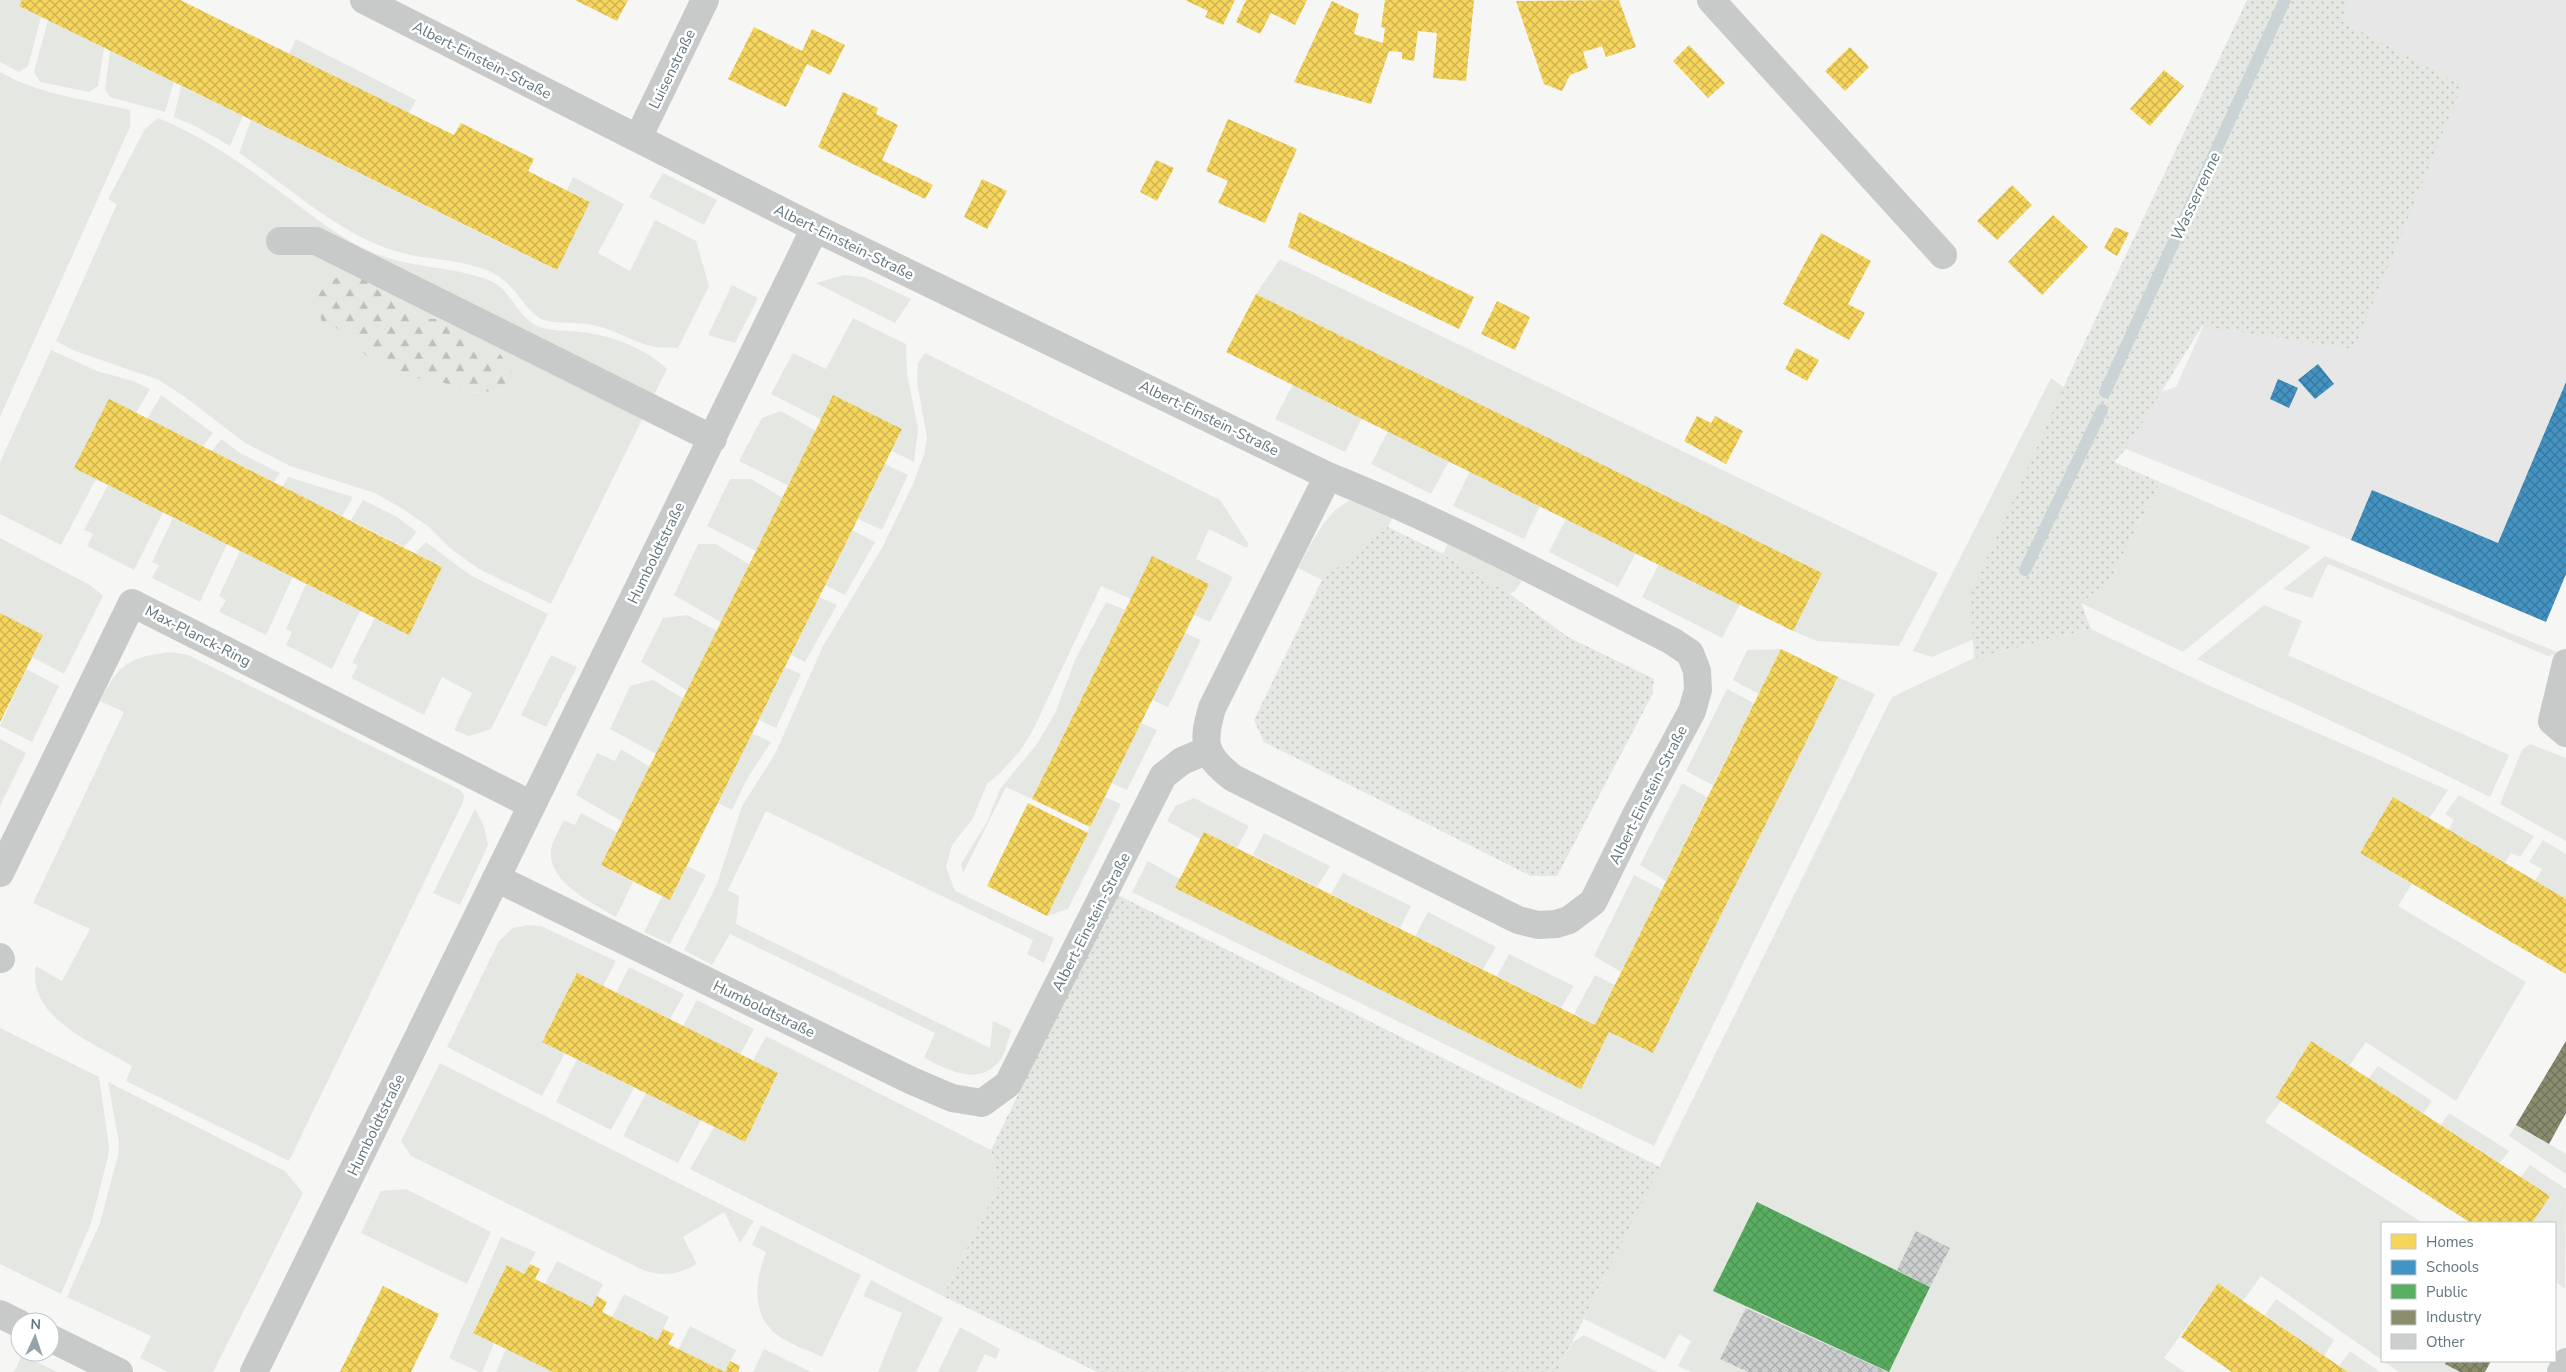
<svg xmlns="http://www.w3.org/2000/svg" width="2566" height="1372" font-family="'Nunito Sans',sans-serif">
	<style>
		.built { fill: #e6e7e6 }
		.grass { fill: #e5e8e2; fill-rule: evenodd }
		.forest { fill: url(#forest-firs) }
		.park { fill: url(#park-dots) }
		.homes { fill: url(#homes-cross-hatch) }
		.schools { fill: url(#schools-cross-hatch) }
		.public { fill: url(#public-cross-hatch) }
		.industry { fill: url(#industry-cross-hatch) }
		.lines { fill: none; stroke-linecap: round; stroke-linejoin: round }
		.stream { stroke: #cad4d6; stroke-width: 12 }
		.building { fill: url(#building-cross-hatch) }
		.minor { stroke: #c8caca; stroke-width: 28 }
		.labels { text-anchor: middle; stroke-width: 5; stroke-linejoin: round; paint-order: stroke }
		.street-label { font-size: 15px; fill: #62767e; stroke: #fff }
		.water-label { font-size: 16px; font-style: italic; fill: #5e7679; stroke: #fff }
	</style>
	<defs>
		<pattern id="forest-firs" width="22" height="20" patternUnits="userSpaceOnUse" patternTransform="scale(1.25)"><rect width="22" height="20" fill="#e5e8e2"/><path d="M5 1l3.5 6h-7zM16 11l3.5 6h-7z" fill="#bdc1bc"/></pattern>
		<pattern id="park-dots" width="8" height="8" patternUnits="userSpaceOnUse" patternTransform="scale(1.25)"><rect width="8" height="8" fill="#e5e8e2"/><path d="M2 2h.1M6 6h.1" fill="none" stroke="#bdc1bc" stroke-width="1.8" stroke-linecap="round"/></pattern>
		<pattern id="homes-cross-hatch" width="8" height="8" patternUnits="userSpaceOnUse" patternTransform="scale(1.25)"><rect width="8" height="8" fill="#f6d55c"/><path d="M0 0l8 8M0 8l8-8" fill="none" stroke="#cbb151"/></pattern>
		<pattern id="schools-cross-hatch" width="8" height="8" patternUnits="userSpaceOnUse" patternTransform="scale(1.25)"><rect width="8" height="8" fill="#4393c3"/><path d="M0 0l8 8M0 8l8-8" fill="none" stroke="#3a779c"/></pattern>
		<pattern id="public-cross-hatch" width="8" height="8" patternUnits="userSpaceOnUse" patternTransform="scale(1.25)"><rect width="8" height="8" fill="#5aae61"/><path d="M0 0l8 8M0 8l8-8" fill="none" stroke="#4e9255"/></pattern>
		<pattern id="industry-cross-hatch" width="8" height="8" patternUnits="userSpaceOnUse" patternTransform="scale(1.25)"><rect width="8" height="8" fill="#8c8c6e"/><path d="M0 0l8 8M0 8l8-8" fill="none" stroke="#70725c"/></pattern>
		<pattern id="building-cross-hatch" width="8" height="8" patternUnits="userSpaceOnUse" patternTransform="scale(1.25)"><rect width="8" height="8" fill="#cdcfcf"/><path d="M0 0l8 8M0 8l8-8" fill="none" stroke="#aaadad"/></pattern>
	</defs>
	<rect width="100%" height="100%" fill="#f6f6f5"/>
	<path class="built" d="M2349 0H2566V574L2546 622 2351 540 2126 449 2151 395 2176 387Z"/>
	<path class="grass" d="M0 0H22L19 6 41 17 28 66 19 72 0 62Z
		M48 20 104 48 98 86 89 92 40 82 34 72Z
		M296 39 416 100 409 113 289 54Z
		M110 51 174 82 165 112 110 97 105 90Z
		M0 72C40 95 85 99 130 110V127L0 417Z
		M181 86 243 116 230 146 197 127 174 117Z
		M158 118C207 138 248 168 290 199 314 217 337 235 363 248 406 270 449 264 491 281 512 291 518 319 540 327 553 332 568 330 582 332 613 336 645 348 667 369L551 604 479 569 451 549 429 527 403 509 375 493 290 466 245 443 185 397 159 380 75 351 56 341 117 204 108 199 145 129ZM363 278 380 292 399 301 414 313 431 319H450L475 332 484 348 500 354 509 390 468 393 442 382 425 378 365 355 352 335Z
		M251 120 556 270 590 202 567 190 573 177 624 204 598 253 630 271 655 220 696 241 709 286 678 348C670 347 662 348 655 347 631 342 611 327 587 324 572 322 550 325 538 317 519 303 516 284 489 271 459 258 422 261 389 249 333 229 288 186 239 153Z
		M663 173 717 200 704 225 649 197Z
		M1280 259 1938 573 1899 646 1817 641 1793 631 1448 390 1256 294Z
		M844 275 864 277 911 299 895 323 816 283Z
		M732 285 758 298 735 343 708 335Z
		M853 318 906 344 907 374 918 429 914 462 892 451 902 429 834 396 822 420 771 394 793 353 826 369Z
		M51 350 97 371 133 381 150 389 136 413 109 400 96 479 61 545 0 514V462Z
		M925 353 1220 500 1248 543 1247 548 1209 529 1196 559 1233 577 1210 622 1194 615 1209 584 1152 557 1131 599 1101 586 1032 732 1020 751 1000 773 987 784 972 820 952 845 946 867 955 891 1054 938 1044 963 1027 954 1033 940 766 811 728 890 739 896 736 924 990 1048 993 1021 1012 1030C1008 1039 1006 1051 1001 1059 979 1088 949 1070 924 1058L935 1033 730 934 712 965 684 950 717 884 742 806 775 754 823 646 882 548 913 484 924 455 927 438 917 382 918 363Z
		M2051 378 2078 398 1984 635 1932 657 1913 651Z
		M1293 384 1362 418 1345 452 1275 419Z
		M161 395 213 433 203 446 147 419Z
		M781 411 816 431 789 486 739 461 762 418Z
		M1388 431 1449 461 1431 494 1371 464Z
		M221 439 240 453 280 473 274 482 212 451Z
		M885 464 908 475 882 530 858 519Z
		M1470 471 1540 506 1524 539 1453 506Z
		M288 477 353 497 342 516 282 487Z
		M730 479H751L783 498 756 551 707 526Z
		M2160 482 2311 547 2183 652 2081 603 2110 580Z
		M108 485 163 512 134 570 87 546 93 534 84 530Z
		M1360 498 1394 514 1388 527 1322 580 1298 568C1313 542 1328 503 1360 498Z
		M363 500 397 517 417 532 404 547 351 520Z
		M173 518 227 544 200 602 152 578 159 565 152 562Z
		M1566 519 1636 553 1618 587 1549 552Z
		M852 530 875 542 845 595 825 585Z
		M0 538 90 585 103 596 64 674 32 657 42 635 0 613Z
		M1449 541 1523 579 1516 590 1510 594 1443 554Z
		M426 542 470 575 548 614 491 729 469 736 454 730 472 693 442 677 424 715 351 678 358 665 352 663 375 618 409 634 442 567 415 553Z
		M698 544H716L750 565 722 623 674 595Z
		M240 551 293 577 266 635 219 612 226 600 219 596Z
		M2325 556 2559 653 2548 656 2328 564 2312 598 2283 589Z
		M1659 564 1740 604 1722 638 1642 597Z
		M306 584 360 611 332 669 286 645 292 632 286 629Z
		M819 597 837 605 805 662 791 655Z
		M1106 602 1125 610 1032 799 1006 787 963 873 961 864 987 822 1000 789 1037 744 1055 713 1075 660Z
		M2264 605 2302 621 2288 655 2509 755 2490 797 2407 756 2197 659Z
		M687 615 717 631 688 691 641 662 663 618Z
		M2091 629 2210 686 2448 790 2429 819 2393 797 2360 853 2412 884 2398 906 2526 982 2456 1101 2366 1042 2349 1066 2311 1041 2276 1096 2281 1101 2265 1122 2423 1223H2382V1360L2261 1276 2243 1301 2218 1283 2164 1358 2185 1372H1691L1678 1366 1691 1341 1679 1334 1665 1359 1584 1319 1892 697 1974 658Z
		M1185 633 1201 640 1168 707 1152 700Z
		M1781 649 1759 694 1733 680 1747 650Z
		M171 652 188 655 460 790 464 795 463 802 289 1161 126 1081 132 1066C96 1044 26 1018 36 966L62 981 90 929 33 903 124 712 100 701C119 664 128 657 171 652Z
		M551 655 577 667 546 727 521 715Z
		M785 667 801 674 776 728 759 720Z
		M26 669 59 686 32 742 0 726Z
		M1838 677 1875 694 1654 1146 1132 892 1148 861 1347 973 1581 1088 1609 1032 1653 1053Z
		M653 680 684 699 656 754 610 729 630 686Z
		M1727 689 1754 703 1713 785 1686 771Z
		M1141 723 1157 730 1127 790 1111 783Z
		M752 733 771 742 747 779 732 810 718 803Z
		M0 739 26 753 0 806Z
		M2530 744 2566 758V841L2500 804 2522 750Z
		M621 749 650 767 623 822 576 795 597 753 615 761Z
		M1682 783 1707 797 1666 881 1640 865Z
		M2459 795 2534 836 2520 857 2511 853 2505 863 2448 830 2454 820 2445 814Z
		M1104 797 1121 804 1068 909 1047 916Z
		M1194 798 1249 826 1237 848 1204 832 1200 839 1167 821 1175 806Z
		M475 809 484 826 488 845 460 905 433 893Z
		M581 813 618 833 601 865 633 882 616 917C593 904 542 879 552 845 555 837 560 828 564 820L575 825Z
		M1264 833 1330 866 1317 887 1253 855Z
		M2543 840 2566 854V899L2535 881 2542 869 2529 862Z
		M687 866 706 875 670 944 644 932 662 896 670 900Z
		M1343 873 1411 906 1400 928 1331 894Z
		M1634 875 1662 890 1621 972 1594 956Z
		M1428 912 1496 947 1483 969 1415 936Z
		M527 925 541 926 616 961 603 986 577 974 542 1041 565 1053 542 1096 447 1047 499 941 513 928Z
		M1509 954 1574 986 1561 1008 1497 976Z
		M629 967 684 994 670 1019 616 993Z
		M1595 975 1615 985 1595 1025 1574 1014Z
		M697 1000 754 1029 740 1055 683 1026Z
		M0 1028 99 1077 109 1146 108 1157 91 1223 61 1294 0 1264Z
		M766 1036 991 1150 999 1185 943 1296 690 1169 714 1127 745 1142 778 1074 753 1061Z
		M577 1059 634 1088 611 1130 556 1102Z
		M440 1063 754 1221 740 1243 724 1212 683 1237 697 1264C678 1274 667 1277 645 1271L411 1156 401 1141Z
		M2378 1066 2432 1101 2423 1114 2368 1079Z
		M108 1082 285 1171 303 1193 213 1372H168L140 1358 151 1336 67 1297 100 1223 118 1155 119 1143Z
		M646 1093 701 1120 678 1163 623 1136Z
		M2449 1113 2509 1151 2500 1163 2441 1125Z
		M2516 1125 2566 1154V1174L2509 1136Z
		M2530 1165 2566 1189 2565 1289 2555 1281V1223H2532L2549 1196 2521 1177Z
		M406 1189 491 1232 467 1284 361 1233 381 1191Z
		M761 1225 861 1275 822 1357C808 1350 788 1344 776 1334 750 1313 756 1279 766 1252L752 1245Z
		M501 1237 536 1252 524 1274 507 1265 473 1332 494 1344 482 1372H479L449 1358Z
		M557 1261 603 1284 592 1307 545 1284Z
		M871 1280 943 1318 916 1372H878L902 1313 863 1296Z
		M624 1294 669 1317 658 1340 612 1317Z
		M2276 1299 2334 1340 2324 1356 2265 1315Z
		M690 1326 736 1350 725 1372 678 1350Z
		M960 1327 1000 1349 996 1359 985 1354 976 1372H938Z
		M1584 1335 1658 1372H1557L1573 1342Z
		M506 1349 553 1372H496Z
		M764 1349 811 1372H753Z
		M2350 1351 2380 1372H2348L2339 1366Z
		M22 1355 57 1372H14Z
		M2383 1361H2446L2445 1364 2460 1372H2399Z"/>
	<path class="forest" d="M336 278H363L380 292 399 301 414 313 431 319H450L475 332 484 348 500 354 517 379 509 390 468 393 442 382 396 375 365 355 352 335 322 322C315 297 314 294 336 278Z"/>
	<path class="park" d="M2247 0H2349L2341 21 2462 86 2354 349 2202 326 2126 449 2114 462 2160 482 2110 580 2081 603 2091 629 1974 658 1971 594 2075 362Z
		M1388 527 1443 554 1510 594 1568 637 1654 679 1652 695 1557 876H1531L1264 742 1254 720 1322 580Z
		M1116 894 1660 1167 1557 1372H1097L943 1296 999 1185 991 1150Z"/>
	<path class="homes" d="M22 0H180L454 135 461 123 534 159 528 171 590 202 557 270 19 6Z
		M575 0H628L617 21Z
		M1185 0H1235L1223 25 1205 17 1208 11Z
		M1246 0H1307L1295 25 1271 13 1260 34 1236 22Z
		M1385 0H1474L1466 81 1433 78 1437 33 1418 31 1414 61 1402 59V52L1389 51 1371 104 1294 82 1332 1 1359 14 1354 34 1383 43 1385 28 1381 27Z
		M1619 0 1636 47 1606 57 1602 46 1583 52 1588 68 1570 75 1562 91 1544 84 1516 1Z
		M754 27 802 51 812 29 845 45 830 75 807 64 786 107 728 79Z
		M1689 45 1725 83 1708 98 1673 61Z
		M1850 47 1869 67 1845 91 1825 71Z
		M2164 70 2184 86 2150 126 2130 109Z
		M843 92 878 108 876 114 898 125 882 160 933 185 925 199 818 147Z
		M1228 119 1297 149 1265 223 1218 203 1228 181 1206 171Z
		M1156 160 1174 168 1157 201 1140 192Z
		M982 179 1007 191 987 229 964 217Z
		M2012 185 2032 205 1997 240 1977 221Z
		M1299 212 1474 297 1459 329 1288 247Z
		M2053 215 2088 247 2042 295 2008 262Z
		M2115 227 2129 233 2117 256 2104 248Z
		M1821 233 1871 261 1848 304 1865 313 1849 340 1783 304Z
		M1256 294 1822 573 1793 631 1226 352Z
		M1497 301 1530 317 1515 350 1481 334Z
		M1796 348 1819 360 1807 381 1785 369Z
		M833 395 902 429 670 900 601 865Z
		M109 399 442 567 409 635 74 468Z
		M1697 416 1711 423 1715 416 1743 431 1726 464 1684 441Z
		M1152 556 1209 584 1090 827 1032 799Z
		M0 613 43 635 0 722Z
		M1781 649 1838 677 1653 1053 1609 1032 1581 1089 1175 888 1204 832 1595 1025Z
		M2393 797 2566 899V974L2360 853Z
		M1028 803 1088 833 1047 916 987 886Z
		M577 973 778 1073 745 1142 542 1042Z
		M2311 1041 2550 1196 2532 1223H2471L2281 1101 2276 1097Z
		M530 1264 540 1269 535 1279 592 1307 597 1296 607 1302 602 1312 658 1340 663 1329 674 1334 668 1344 725 1372H553L473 1333 507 1265 524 1274Z
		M2218 1283 2243 1301 2348 1372H2232L2181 1337Z
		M383 1286 439 1314 411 1372H340Z
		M730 1361 740 1366 738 1372H725Z"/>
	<path class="schools" d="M2318 364 2334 384 2315 399 2298 380Z
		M2278 379 2298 388 2289 408 2270 399Z
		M2566 382V574L2546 622 2351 540 2372 490 2498 543Z"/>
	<path class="public" d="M1757 1202 1930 1287 1889 1372 1713 1291Z"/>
	<path class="industry" d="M2566 1041V1113L2549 1144 2516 1125Z
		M2446 1361H2491L2485 1372H2460L2445 1364Z"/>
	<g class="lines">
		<path class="stream" d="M2105 392 2285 0
			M2025 570 2102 410"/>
	</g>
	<path class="building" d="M1916 1231 1950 1248 1930 1287 1897 1270Z
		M1746 1308 1888 1372H1748L1720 1359Z"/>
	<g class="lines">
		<path class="minor" d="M364 0 815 228 1328 476C1446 523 1559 584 1672 641L1690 653 1697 671 1698 690 1692 711 1637 813 1593 902 1569 920 1556 924 1538 925 1518 920 1233 778C1203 755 1202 743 1212 708L1328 476
			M1711 0 1943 255
			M638 138 705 0
			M280 241H316L713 439
			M2566 663 2552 721 2566 733
			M0 873 132 603 532 805
			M496 878 910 1080 952 1098 982 1103 1008 1084 1163 776 1182 761 1208 750
			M0 957 1 959
			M0 1314 20 1324
			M50 1338 119 1372
			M254 1372 815 228
			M2561 1372 2566 1362"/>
	</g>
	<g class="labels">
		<g class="street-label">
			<text transform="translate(482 60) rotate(27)" y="5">Albert-Einstein-Straße</text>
			<text transform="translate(672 69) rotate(-64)" y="5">Luisenstraße</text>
			<text transform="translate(844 242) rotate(26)" y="5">Albert-Einstein-Straße</text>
			<text transform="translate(1209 418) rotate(26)" y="5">Albert-Einstein-Straße</text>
			<text transform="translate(656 553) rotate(-64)" y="5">Humboldtstraße</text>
			<text transform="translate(198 636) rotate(27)" y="5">Max-Planck-Ring</text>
			<text transform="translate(1648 795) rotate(-63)" y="5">Albert-Einstein-Straße</text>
			<text transform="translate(1091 922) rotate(-63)" y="5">Albert-Einstein-Straße</text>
			<text transform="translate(764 1009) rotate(26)" y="5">Humboldtstraße</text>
			<text transform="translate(376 1125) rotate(-64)" y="5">Humboldtstraße</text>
		</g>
		<g class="water-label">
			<text transform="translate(2195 196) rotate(-65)" y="6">Wasserrenne</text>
		</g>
	</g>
	<rect x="2381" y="1222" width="175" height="140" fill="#ffffff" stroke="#c0c8cb"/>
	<rect x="2391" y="1234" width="25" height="15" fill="#f6d55c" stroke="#c0c8cb"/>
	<text x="2426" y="1247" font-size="15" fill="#62767e">Homes</text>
	<rect x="2391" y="1260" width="25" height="15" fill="#4393c3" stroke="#c0c8cb"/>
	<text x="2426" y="1272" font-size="15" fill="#62767e">Schools</text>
	<rect x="2391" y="1284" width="25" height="15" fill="#5aae61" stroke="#c0c8cb"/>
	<text x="2426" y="1297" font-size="15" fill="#62767e">Public</text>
	<rect x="2391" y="1310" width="25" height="15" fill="#8c8c6e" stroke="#c0c8cb"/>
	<text x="2426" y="1322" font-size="15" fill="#62767e">Industry</text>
	<rect x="2391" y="1334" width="25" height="15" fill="#cdcfcf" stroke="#c0c8cb"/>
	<text x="2426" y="1347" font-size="15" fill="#62767e">Other</text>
	<g transform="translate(35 1337) rotate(3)"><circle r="24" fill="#ffffff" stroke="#c0c8cb"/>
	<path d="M0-4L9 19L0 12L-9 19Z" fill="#96a3a8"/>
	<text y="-8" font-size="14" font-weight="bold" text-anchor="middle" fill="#62767e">N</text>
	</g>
</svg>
